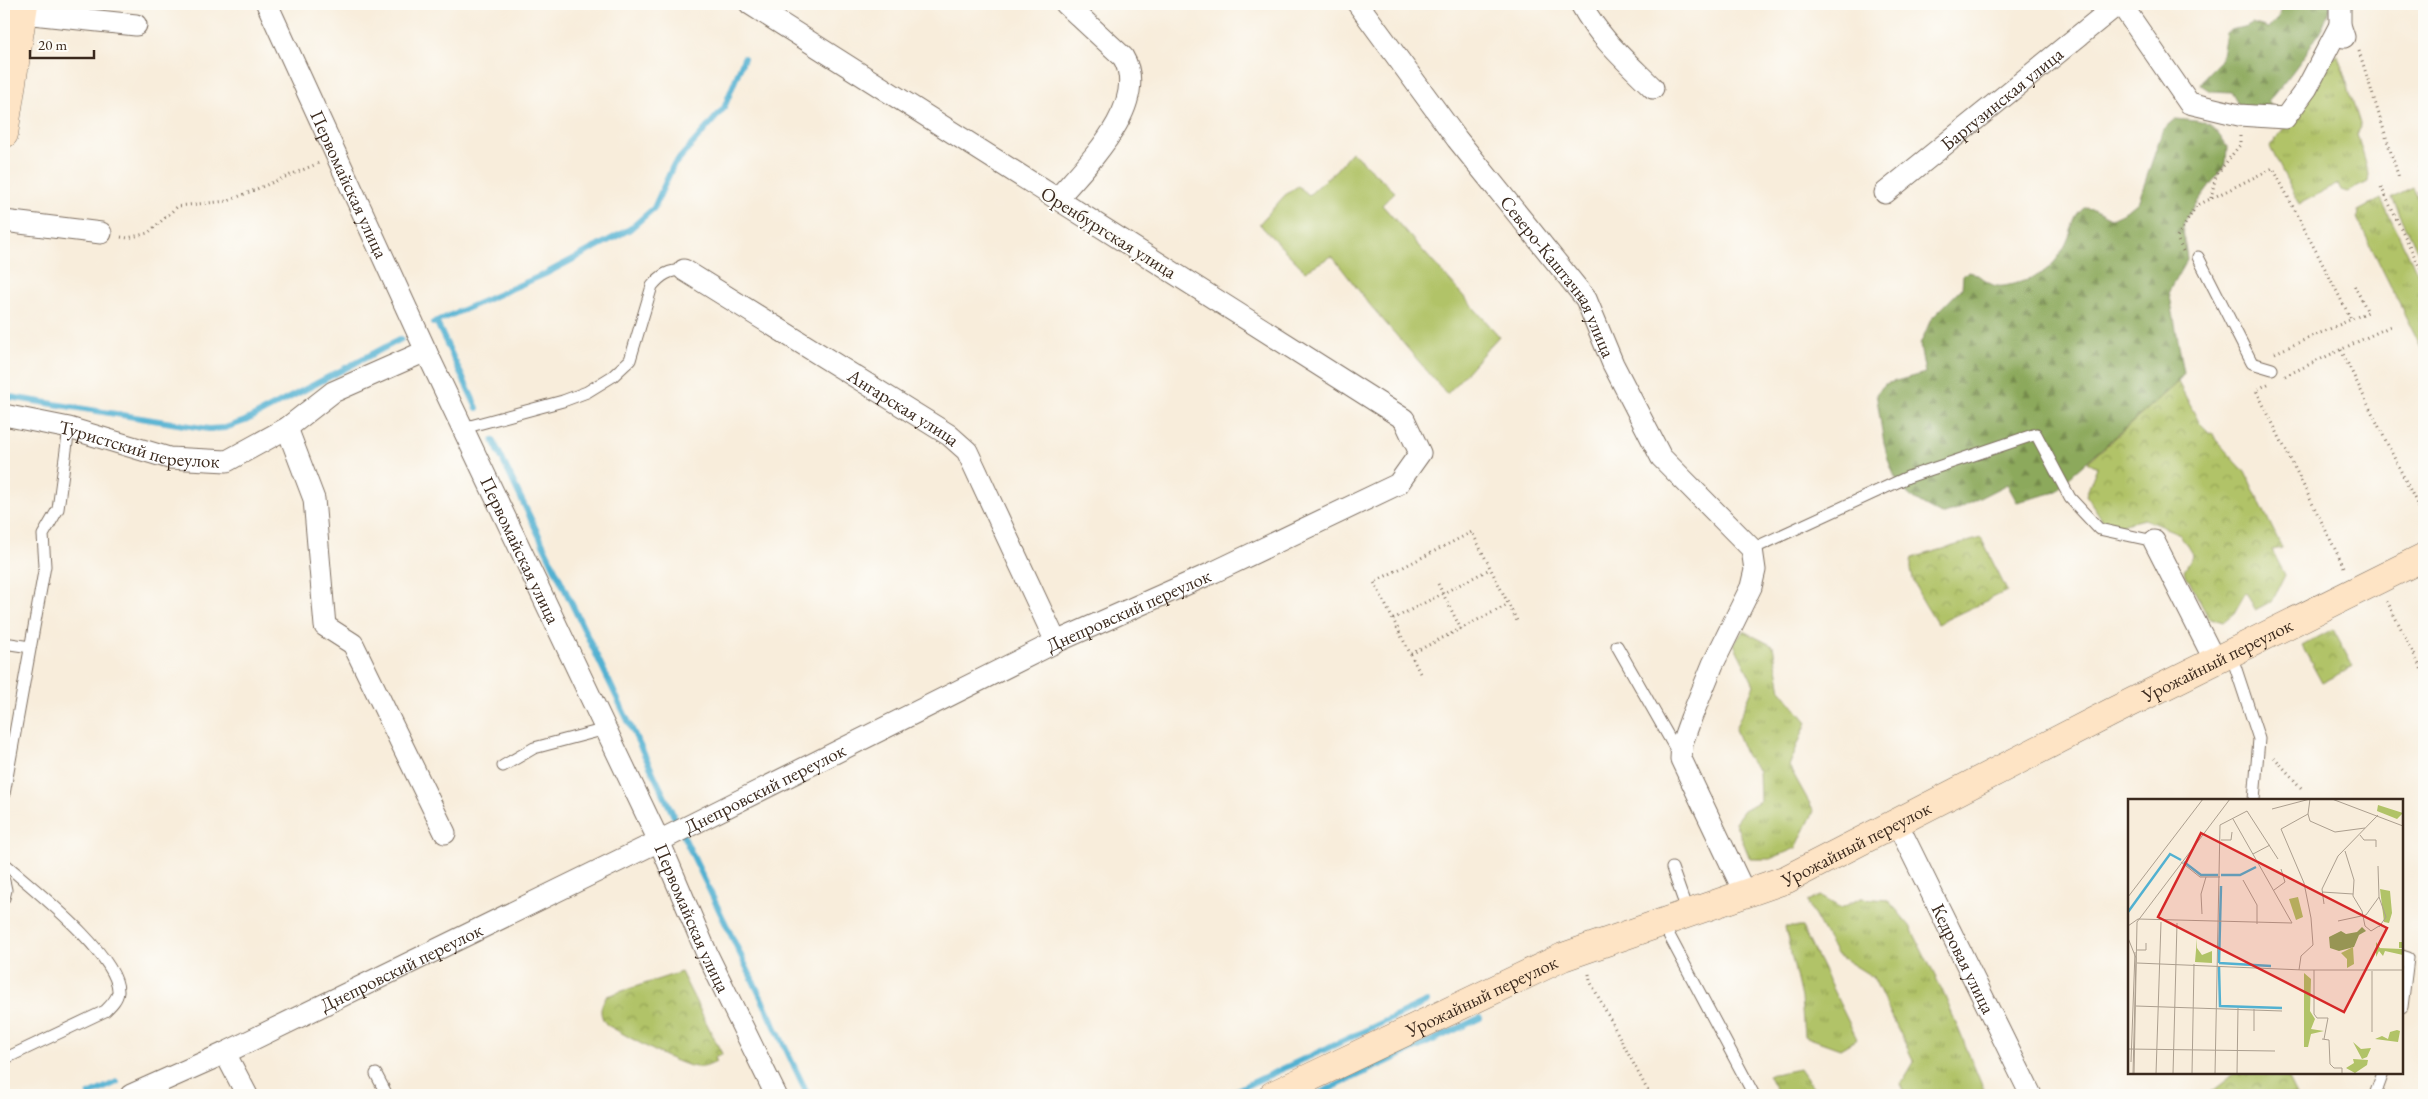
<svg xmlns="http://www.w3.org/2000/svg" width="2428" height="1099" font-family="'EB Garamond',serif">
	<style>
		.grass { fill: url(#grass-tufts); stroke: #767642 }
		.forest { fill: url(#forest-firs); stroke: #646a3d }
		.park { fill: url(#park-crowns); stroke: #767642 }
		.garden { fill: #b1c367; stroke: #767642 }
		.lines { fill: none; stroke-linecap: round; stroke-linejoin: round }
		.stream { stroke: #52b1d1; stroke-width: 6 }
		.lane-casing { stroke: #7d6e60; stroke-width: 13 }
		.street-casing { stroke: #7d6e60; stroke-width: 23 }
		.secondary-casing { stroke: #7d6e60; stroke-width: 29 }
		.path { stroke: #7d6e60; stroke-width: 3; stroke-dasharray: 1 4; stroke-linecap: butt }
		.lane { stroke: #fff; stroke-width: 11 }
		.street { stroke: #fff; stroke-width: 21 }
		.secondary { stroke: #fee4c5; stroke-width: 28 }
		.labels { text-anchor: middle; stroke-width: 4; stroke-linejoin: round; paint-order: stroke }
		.street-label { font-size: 19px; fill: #3b2a1e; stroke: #fdfcf7 }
		.inset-river { fill: none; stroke: #52b1d1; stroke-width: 2.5 }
		.inset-road { fill: none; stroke: #ac9f8f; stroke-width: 1 }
		.view { fill: #d62828; fill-opacity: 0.15; stroke: #d62828; stroke-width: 2.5 }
		.inset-edge { fill: none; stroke: #3b2a1e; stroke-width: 2.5 }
	</style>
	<defs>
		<pattern id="grass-tufts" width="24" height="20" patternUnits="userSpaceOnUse" patternTransform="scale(1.25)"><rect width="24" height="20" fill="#b1c367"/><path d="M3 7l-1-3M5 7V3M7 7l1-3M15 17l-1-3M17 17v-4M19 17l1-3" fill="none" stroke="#919f54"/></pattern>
		<pattern id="forest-firs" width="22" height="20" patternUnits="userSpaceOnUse" patternTransform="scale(1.25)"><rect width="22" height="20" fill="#8ca95c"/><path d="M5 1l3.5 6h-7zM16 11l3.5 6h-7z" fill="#748a4b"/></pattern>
		<pattern id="park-crowns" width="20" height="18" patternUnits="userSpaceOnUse" patternTransform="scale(1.25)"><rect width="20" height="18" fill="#b1c367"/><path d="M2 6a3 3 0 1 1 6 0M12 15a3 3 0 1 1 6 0" fill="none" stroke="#919f54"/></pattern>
	</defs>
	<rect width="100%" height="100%" fill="#fdfcf7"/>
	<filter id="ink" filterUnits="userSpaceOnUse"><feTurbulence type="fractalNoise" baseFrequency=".02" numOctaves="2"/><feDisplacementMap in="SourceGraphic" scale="10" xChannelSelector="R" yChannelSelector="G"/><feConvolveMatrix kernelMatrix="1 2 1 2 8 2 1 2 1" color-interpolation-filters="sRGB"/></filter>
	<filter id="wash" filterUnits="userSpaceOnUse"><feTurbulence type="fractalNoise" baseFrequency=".0096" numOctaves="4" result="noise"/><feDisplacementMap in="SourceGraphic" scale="20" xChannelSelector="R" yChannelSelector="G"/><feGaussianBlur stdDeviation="1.12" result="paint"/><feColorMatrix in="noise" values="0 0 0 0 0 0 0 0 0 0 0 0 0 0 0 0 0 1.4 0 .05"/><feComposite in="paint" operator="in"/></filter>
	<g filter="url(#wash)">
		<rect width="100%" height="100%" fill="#f8eddb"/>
		<path class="grass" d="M2338 55 2361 127 2357 134 2369 174 2368 182 2347 192 2341 190 2338 184 2299 204 2270 147 2313 88 2329 59Z
			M2413 188 2424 210V264L2392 198Z
			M2381 199 2424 286V354L2357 218 2358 211Z
			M1743 631 1773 646 1781 690 1807 722 1789 766 1814 811 1796 848 1770 859H1750L1735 822 1744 810 1760 801 1759 771 1746 756 1735 729 1754 685 1734 644Z
			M1820 896 1841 908 1861 898 1888 900 1910 926 1943 992 1986 1095H1906L1901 1084 1914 1062 1873 977 1836 954 1807 902Z
			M1785 927H1802L1857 1039 1840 1049 1804 1036 1801 998Z
			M1800 1069 1818 1095H1779L1768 1075Z"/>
		<path class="forest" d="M2281 4H2330C2328 29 2286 82 2268 101L2277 114 2246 118 2231 92 2210 91 2201 85 2207 74 2221 60 2226 33C2234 27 2244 29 2252 23L2268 28 2277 20 2283 7Z
			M2175 119C2205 122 2210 119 2227 147L2226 163 2182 223 2187 259 2169 291 2184 373 2178 382 2068 478 2056 492 2017 502 2007 484 1954 511 1941 515C1928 507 1913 501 1903 489 1883 465 1882 424 1876 394L1885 384 1925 373 1920 345 1931 319 1962 288 1963 276 1968 271C1980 273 1985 284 1997 286 2004 287 2013 284 2020 282 2046 276 2061 259 2070 234 2074 222 2074 216 2084 208L2093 209 2111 218 2126 211 2139 200 2163 129Z"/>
		<path class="park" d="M2178 382 2199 422 2210 433 2212 432 2216 440 2245 472 2282 548 2272 550 2285 575 2272 601 2255 610 2246 592 2234 613 2223 622 2208 617 2184 571 2193 556 2180 534 2144 519 2120 525 2103 521 2086 495 2097 467 2088 462Z
			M1981 538 2007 591 1937 624C1927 606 1906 580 1912 558Z
			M2333 629 2353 667 2322 683 2302 646Z
			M681 972 722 1054 714 1058 716 1062C710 1065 704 1068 697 1067 677 1066 628 1036 607 1025 599 1016 599 1006 607 996Z
			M2235 1073H2286L2297 1095H2206Z"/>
		<path class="garden" d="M1352 152 1395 192 1382 205 1499 336 1447 394 1370 305 1332 256 1305 271 1259 224 1285 195 1298 186 1309 195 1336 170Z"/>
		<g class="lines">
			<path class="stream" d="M436 321 477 408
				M433 323 545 274 630 229 654 208 673 166 724 108 744 58
				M4 396 209 429 225 428 245 421 401 339
				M493 440 808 1095
				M89 1095 117 1082
				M1226 1095 1427 1002
				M1316 1095 1480 1018"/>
		</g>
	</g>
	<g filter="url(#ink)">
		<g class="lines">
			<defs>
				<path id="lane" d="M2198 257 2252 363 2272 369
					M463 428 563 401 587 392 613 376 630 360 652 286C661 275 669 270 684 270
					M1752 549 1908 477 2036 434 2070 498 2099 529 2154 541
					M4 643 30 647
					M1617 646 1679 755
					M2231 654 2259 739 2254 800
					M503 766 534 748 606 729
					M4 794 45 566 43 535 58 509 69 428
					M4 863C30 886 120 956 118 992 117 1000 110 1006 105 1011L4 1059
					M1672 868 1688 913
					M4 881 6 890 4 898
					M1662 922 1754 1095
					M2402 956 2408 958 2402 1007
					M376 1074 387 1095
					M2375 1095 2383 1073"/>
				<g id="street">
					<path id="s1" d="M267 4 426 351 659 841 707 954 776 1095"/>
					<path id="s2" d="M1358 4 1457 139 1586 299 1613 364 1661 457 1752 549 1755 570 1751 587 1713 664 1691 718 1682 743 1681 759 1739 881 1743 894"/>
					<path d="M1581 4C1599 38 1626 61 1653 88"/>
					<path d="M2121 4 2189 103 2239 115 2285 118 2307 88 2340 25"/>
					<path d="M2340 4V25L2344 37"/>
					<path d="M23 13 136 25"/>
					<path id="s3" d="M1885 193 2118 4"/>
					<path d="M1057 199C1085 166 1151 104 1123 57L1066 4"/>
					<path d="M4 221 101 233"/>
					<path id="s4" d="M684 270 949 435 967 451 1056 642"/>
					<path id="s5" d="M4 415 69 428 169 458 227 461 287 428 333 392 426 351"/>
					<path d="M287 428 314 499 325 626 353 644 445 833"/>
					<path d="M2154 541 2215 661"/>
					<path id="s6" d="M1897 823 2031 1095"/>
					<path d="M225 1053 247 1095"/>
					<path id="s7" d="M131 1095 225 1053 659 841 1056 642 1214 572 1398 484 1420 453 1404 419 750 4"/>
				</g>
				<g id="secondary">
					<path d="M4 134 24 4"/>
					<path id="s8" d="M1273 1095 1563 957 1787 879 2112 712 2424 557"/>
				</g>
			</defs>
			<use href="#lane" class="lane-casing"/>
			<use href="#street" class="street-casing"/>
			<use href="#secondary" class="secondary-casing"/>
			<path class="path" d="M2359 51 2399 178
				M2419 167 2424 178
				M2381 187 2424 276
				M2424 190 2419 193 2424 203
				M2211 198 2216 175 2240 145V136
				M121 237 128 238 148 233 178 206 228 201 319 163
				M2183 251 2177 238 2196 206 2273 168 2351 319
				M2341 350 2424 518
				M2275 353 2368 312 2354 285
				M2285 376 2393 325
				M2268 384 2256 390 2345 569
				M1438 584 1461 629
				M2387 601 2424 674
				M1393 619 1490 569
				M1411 654 1509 604
				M1420 673 1374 582 1472 532 1517 621
				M2274 757 2302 789
				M1589 974 1590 981 1650 1095"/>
			<use href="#lane" class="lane"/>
			<use href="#street" class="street"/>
			<use href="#secondary" class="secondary"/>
		</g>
	</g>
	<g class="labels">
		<g class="street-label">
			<text dy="7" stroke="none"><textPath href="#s3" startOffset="150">Баргузинская улица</textPath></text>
			<text dy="7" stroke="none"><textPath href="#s1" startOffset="198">Первомайская улица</textPath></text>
			<text transform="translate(1109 232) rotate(32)" y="7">Оренбургская улица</text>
			<text dy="7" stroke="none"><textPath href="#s2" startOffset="339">Северо-Каштачная улица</textPath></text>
			<text dy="7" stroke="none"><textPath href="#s4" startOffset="259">Ангарская улица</textPath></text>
			<text dy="7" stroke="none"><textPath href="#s5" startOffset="139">Туристский переулок</textPath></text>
			<text dy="7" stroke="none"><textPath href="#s1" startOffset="602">Первомайская улица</textPath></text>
			<text dy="7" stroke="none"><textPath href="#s7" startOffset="1109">Днепровский переулок</textPath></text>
			<text dy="7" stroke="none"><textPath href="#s8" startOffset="1041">Урожайный переулок</textPath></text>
			<text dy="7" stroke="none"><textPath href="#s7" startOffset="704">Днепровский переулок</textPath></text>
			<text dy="7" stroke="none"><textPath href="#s8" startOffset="636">Урожайный переулок</textPath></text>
			<text dy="7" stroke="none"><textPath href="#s1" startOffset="1008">Первомайская улица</textPath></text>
			<text dy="7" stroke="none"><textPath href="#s6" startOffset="151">Кедровая улица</textPath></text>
			<text dy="7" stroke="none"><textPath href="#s7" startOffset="299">Днепровский переулок</textPath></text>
			<text dy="7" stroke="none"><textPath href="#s8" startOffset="231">Урожайный переулок</textPath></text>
		</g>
	</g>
	<g transform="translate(2128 799)">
		<rect width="275" height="275" fill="#f8eddb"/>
		<path d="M248 143 252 149H271V143H274V149L250 150H275V156L257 152 255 157 251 152 248 158ZM176 174 183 180 182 212 187 220 183 230 196 232 183 235 180 248H176ZM269 231 272 232 270 243 247 240 254 237 260 240 262 233ZM225 243 233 250 243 249 239 258 234 260ZM225 260 240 261 239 266 227 274 218 269 226 264Z" fill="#b1c367"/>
		<path d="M234 128 238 132 231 136 226 148 211 152 202 149 201 138 213 132 218 135 229 133Z" fill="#8ca95c"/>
		<path d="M250 6 275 14 269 20 249 12ZM252 90 262 92 264 114 261 124 256 123ZM69 139V149L74 156 84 152V164L67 163ZM225 148 226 165 219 169V160L213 154Z" fill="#b1c367"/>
		<path d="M170 98 175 118 168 121 161 100Z" fill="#b1c367"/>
		<path class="inset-river" d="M56 63 73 76H90M93 76H112L128 68M0 113 42 55 53 61M91 164 93 87M91 164 143 167M91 168 92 207 154 209"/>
		<path class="inset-road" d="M204 0 275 27M144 10 182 0M180 15 182 22 207 33 237 29M92 26 119 12 150 60M232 36 236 41H248V48M93 41H103L104 33M217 52 226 81 225 97 234 112 237 127 243 132 251 127M125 55 142 46M53 63 72 78H92M250 67 251 98 258 118 251 128M115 81 129 106V125M146 91 157 83 153 70M194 93 225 95M0 98 75 0M196 105 194 90 210 57 250 16M74 115 73 95 78 78M210 122 238 116 251 98M0 127 10 120 164 124 105 20M0 139 8 159 5 275M9 151H18V144M9 164 175 171H275M171 171 173 157 185 146 183 119 176 84 153 30 180 15 182 0M186 171V215L189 219H200L196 240M8 207 154 212M126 232V210M244 233V172M194 240 201 241 202 265 206 269H214V275M0 250 147 252M3 263 7 153M6 275 9 123 102 0M28 275 33 123M45 275 49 124M64 275 66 165M87 275 92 26M109 275 110 209"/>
		<path class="view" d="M73 34 259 129 216 213 30 118Z"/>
		<rect width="275" height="275" class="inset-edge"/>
	</g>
	<rect width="2428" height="1099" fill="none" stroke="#fdfcf7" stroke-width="20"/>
	<path d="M30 50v8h64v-8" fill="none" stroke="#3b2a1e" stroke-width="2.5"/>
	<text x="38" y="50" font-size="15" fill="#3b2a1e" stroke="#fdfcf7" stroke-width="4" paint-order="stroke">20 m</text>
</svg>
